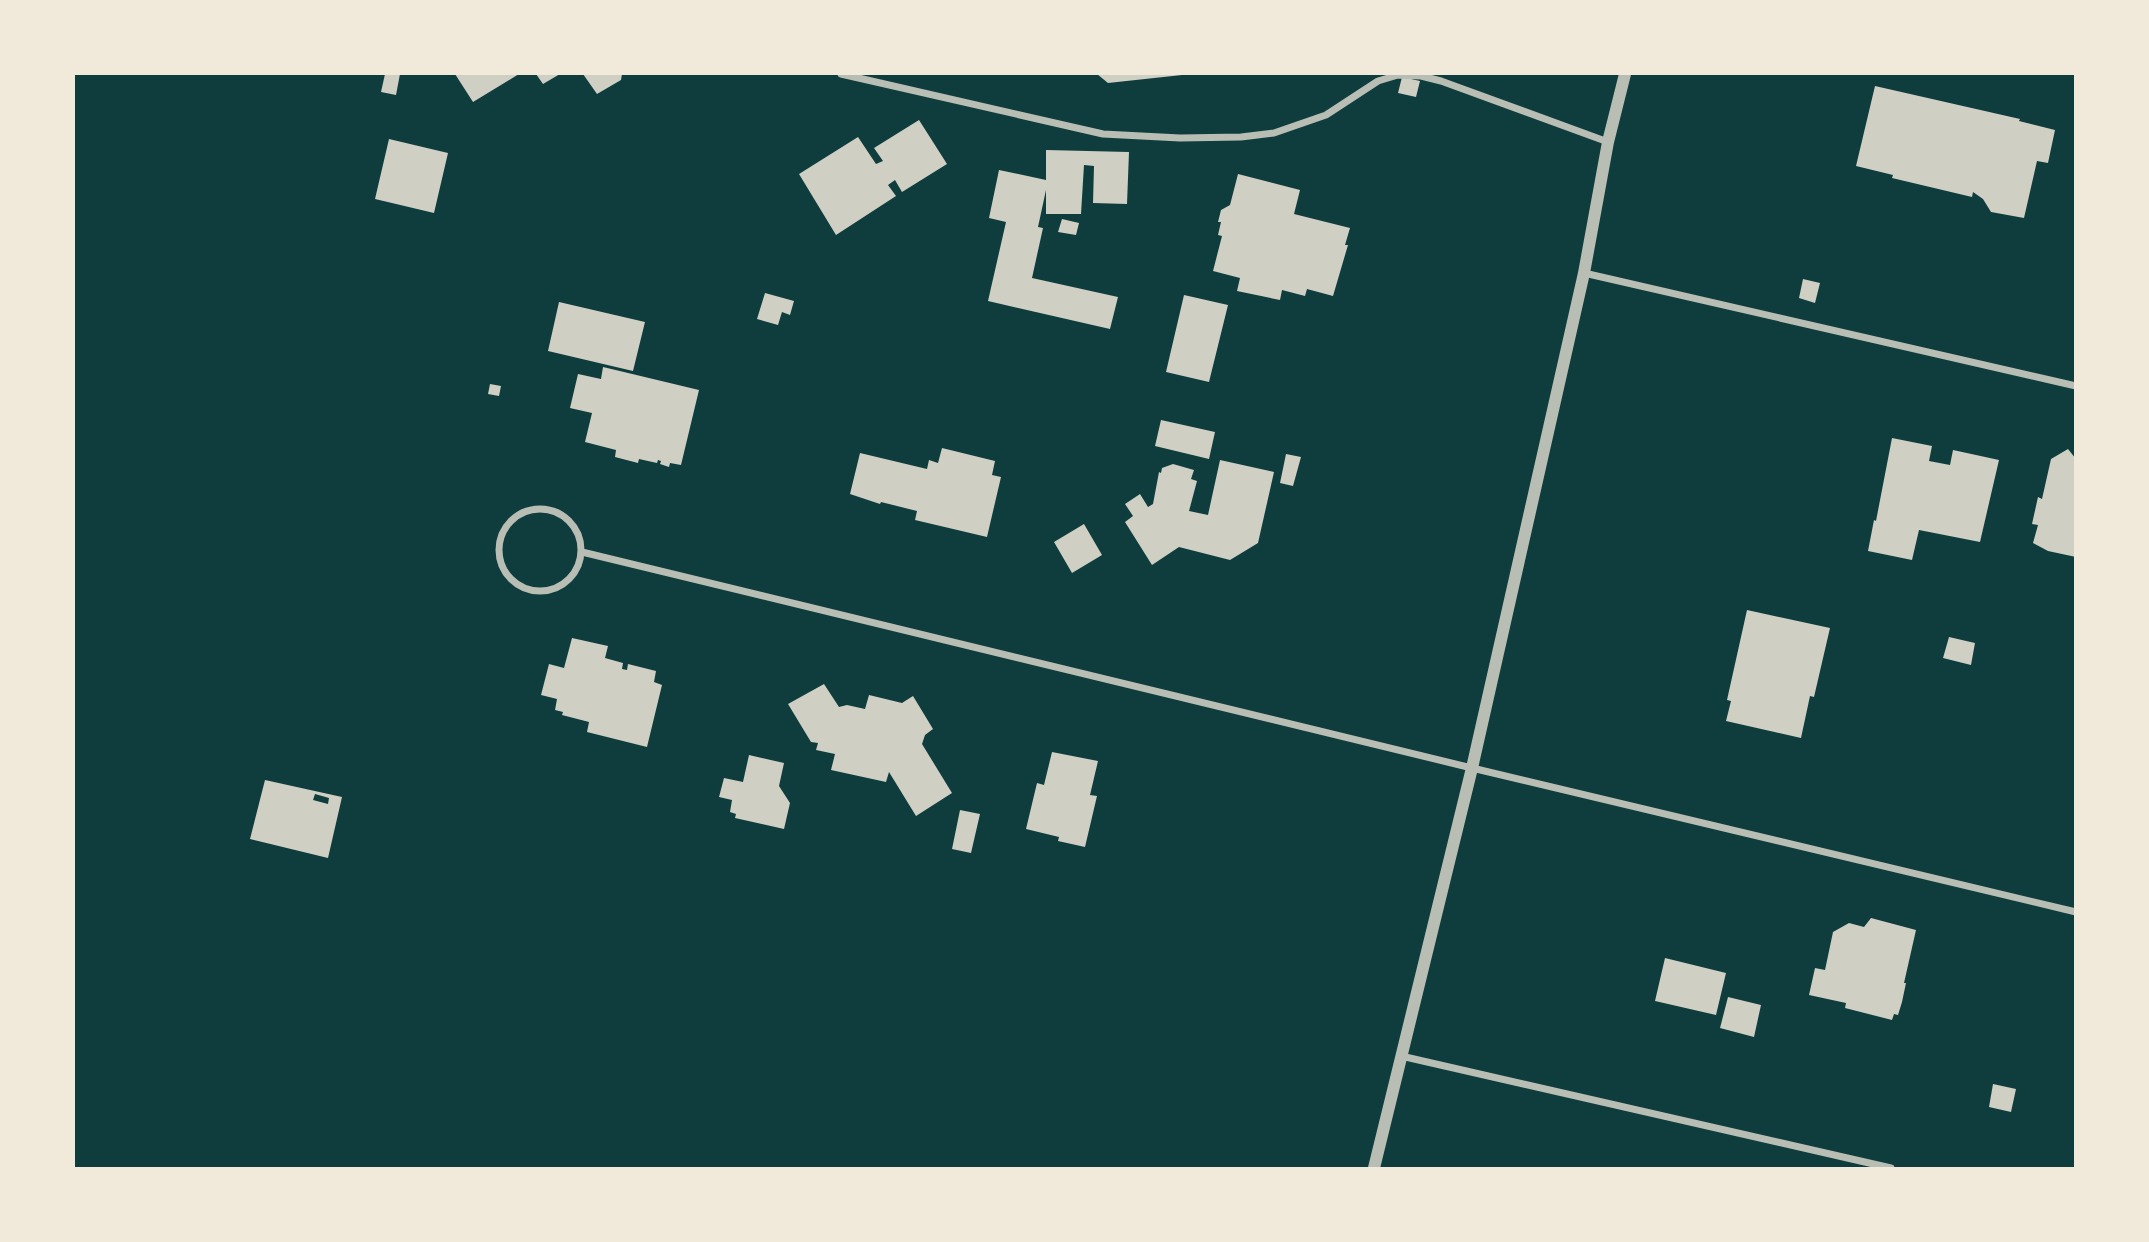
<svg xmlns="http://www.w3.org/2000/svg" width="2149" height="1242" font-family="'Source Sans 3',sans-serif">
	<style>
		.building { fill: #cfcfc3; fill-rule: evenodd }
		.lines { fill: none; stroke-linecap: round; stroke-linejoin: round }
		.minor { stroke: #b8beb3; stroke-width: 7 }
		.tertiary { stroke: #b8beb3; stroke-width: 12 }
	</style>
	<rect width="100%" height="100%" fill="#0f3d3e"/>
	<path class="building" d="M385 74H400L396 95 381 92Z
		M455 74H519L473 102Z
		M536 74H560L543 84Z
		M583 74H622L621 80 597 94Z
		M1097 74H1182V75L1108 83Z
		M1402 77 1420 81 1416 97 1398 93Z
		M1875 86 2020 119 2019 121 2055 130 2048 163 2037 161 2024 218 1991 212 1983 199 1973 192 1972 197 1892 178 1893 175 1856 166Z
		M919 120 947 164 902 192 895 180 888 185 896 196 836 235 799 174 858 137 876 164 883 161 874 148Z
		M389 139 448 153 434 213 375 199Z
		M1046 150 1129 152 1127 204 1093 203 1094 166 1084 165 1081 214H1046V190L1038 227 1043 228 1032 278 1118 297 1110 329 988 301 1006 222 989 218 999 170 1046 180Z
		M1238 174 1300 190 1294 214 1350 228 1345 245H1348L1333 296 1307 289 1305 296 1282 290 1280 300 1237 291 1240 278 1213 271 1222 236 1218 235 1221 222H1218L1221 210 1230 205Z
		M1062 219 1079 223 1076 235 1058 232Z
		M1803 279 1820 283 1815 303 1799 298Z
		M765 293 794 301 790 315 782 312 778 325 757 319Z
		M1184 295 1228 305 1209 382 1166 372Z
		M559 302 645 322 633 371 548 351Z
		M603 367 699 390 681 465 670 463 669 467 660 464 661 461 658 460 657 463 639 459 638 463 615 457 616 450 585 442 592 413 570 408 578 374 601 379Z
		M490 384 501 386 499 396 488 394Z
		M1161 420 1215 432 1209 459 1155 446Z
		M1892 438 1932 446 1929 461 1950 465 1953 450 1999 460 1980 542 1919 530 1912 560 1868 551 1874 520 1876 521Z
		M942 448 995 461 992 475 1001 477 987 537 915 520 917 511 881 502 880 504 850 494 860 453 927 469 929 460 938 463Z
		M2068 449 2076 459V557L2048 551 2033 543 2038 525 2032 524 2038 497 2042 499 2051 459Z
		M1286 454 1301 457 1293 486 1280 483Z
		M1220 460 1274 472 1258 543 1230 560 1179 547 1152 565 1125 522 1133 516 1125 504 1140 494 1148 507 1153 504 1159 472 1161 473 1162 468 1173 464 1194 470 1191 479 1197 481 1189 511 1208 515Z
		M1084 524 1102 555 1072 573 1054 542Z
		M1747 610 1830 628 1814 697 1810 696 1801 738 1726 721 1731 701 1727 700Z
		M1949 637 1975 643 1971 665 1943 658Z
		M572 638 608 646 605 658 623 663 622 669 627 670 628 664 656 671 654 682 662 685 647 747 587 732 589 722 562 715 563 712 555 710 557 699 541 695 549 664 564 668Z
		M824 684 839 707 847 705 865 709 869 695 902 703 913 696 933 729 925 735 922 744 952 793 916 816 889 772 886 782 831 770 835 754 816 750 818 743 811 742 788 704Z
		M1052 752 1098 761 1090 795 1097 796 1085 847 1058 841 1059 837 1026 829 1037 783 1044 785Z
		M749 755 784 763 779 786 790 803 784 829 735 818 736 814 730 812 732 800 719 797 724 778 743 782Z
		M265 780 342 797 328 858 250 839ZM315 794 329 798 328 804 313 800Z
		M960 810 980 814 971 853 952 849Z
		M1871 918 1916 930 1904 983H1906L1902 1002 1898 1015 1894 1014 1892 1020 1845 1008 1846 1003 1809 995 1815 968 1825 970 1833 932 1849 923 1864 927Z
		M1665 958 1726 973 1716 1015 1655 1001Z
		M1728 997 1761 1005 1754 1037 1720 1028Z
		M1993 1084 2016 1089 2011 1112 1989 1107Z"/>
	<g class="lines">
		<path class="minor" d="M841 74 1103 134 1180 138 1241 137 1274 133 1326 115 1378 81 1398 75 1421 76 1441 81 1608 142
			M1584 273 2076 386
			M499 550a41 41 0 1 1 82 0a41 41 0 1 1-82 0Z
			M582 552 1472 768 2076 912
			M1401 1056 1891 1168"/>
		<path class="tertiary" d="M1374 1168 1472 768 1584 273 1608 142 1625 74"/>
	</g>
	<rect width="2149" height="1242" fill="none" stroke="#f1e9da" stroke-width="150"/>
</svg>
